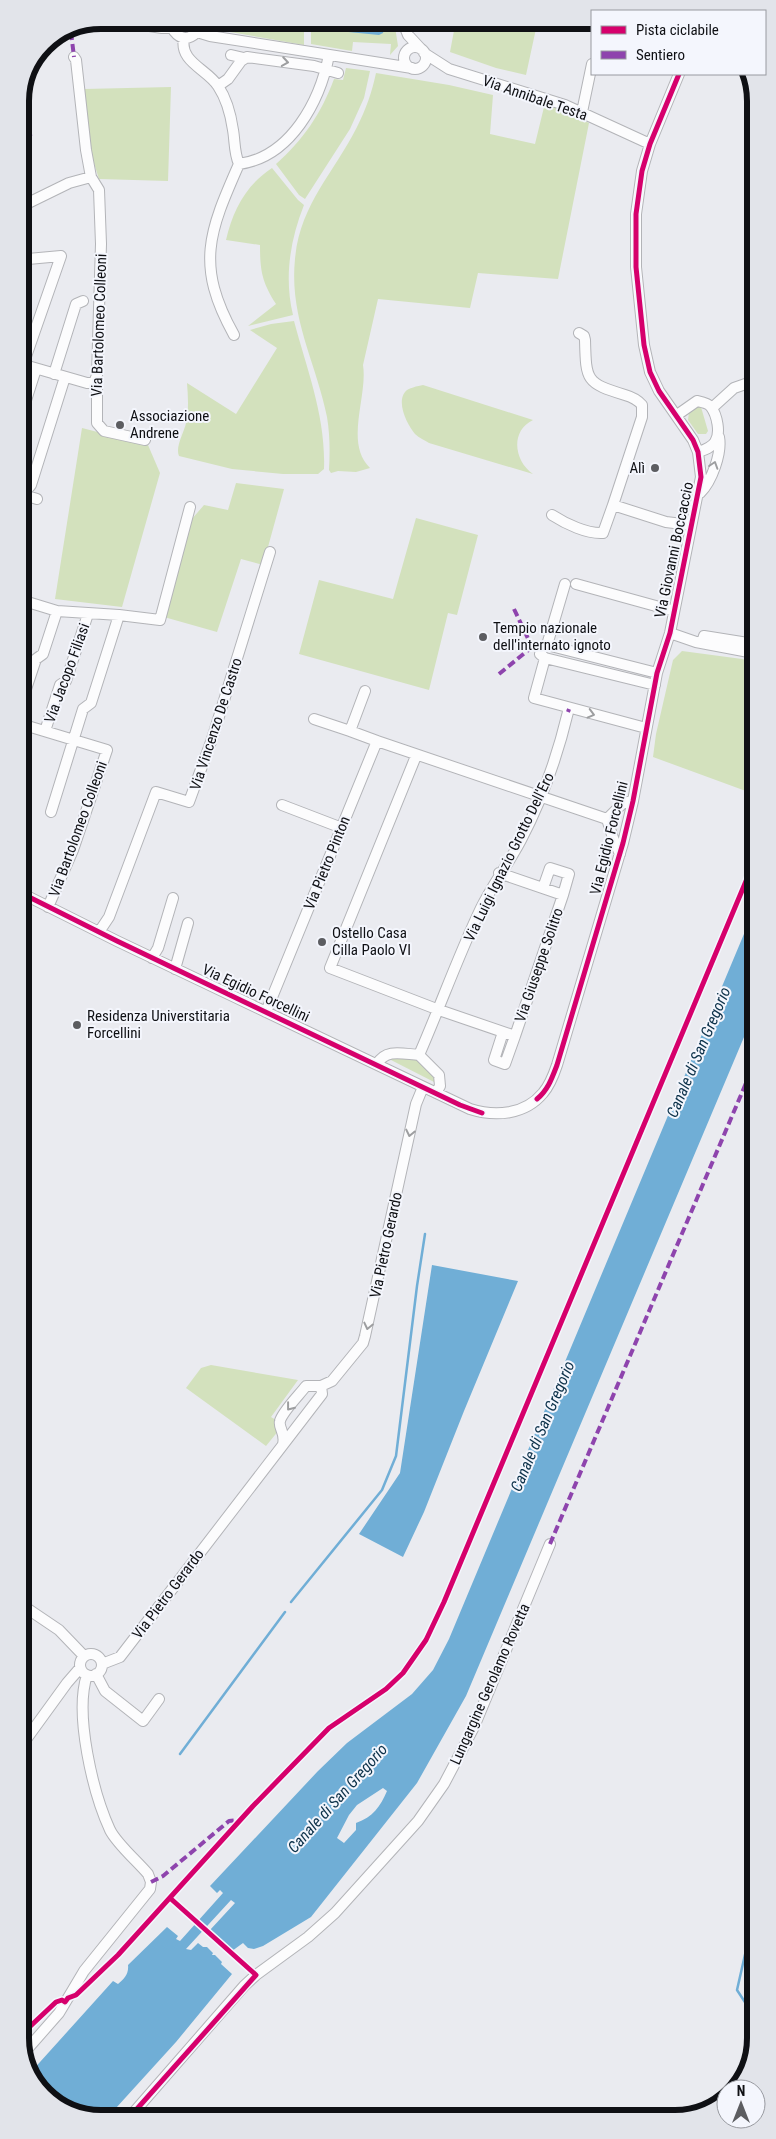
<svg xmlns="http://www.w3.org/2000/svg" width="776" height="2139" font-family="'Roboto Condensed',sans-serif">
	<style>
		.green { fill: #d3e1bd }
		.water { fill: #70aed6; fill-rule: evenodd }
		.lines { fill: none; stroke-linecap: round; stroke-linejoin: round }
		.stream { stroke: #70aed6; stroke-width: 2.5 }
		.minor-casing { stroke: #b3b4b8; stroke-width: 12 }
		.minor { stroke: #fcfcfd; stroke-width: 10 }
		.quiet { stroke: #8e44ad; stroke-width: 4; stroke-dasharray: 8 4; stroke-linecap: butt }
		.cycleway-casing { stroke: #f4f6fd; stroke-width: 8 }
		.cycleway { stroke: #d6006c; stroke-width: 5 }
		.oneway { stroke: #9d9ea0 }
		.poi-dot { fill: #5c5d61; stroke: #f4f6fd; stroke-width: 2 }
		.labels { text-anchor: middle; stroke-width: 4; stroke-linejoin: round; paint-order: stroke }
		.street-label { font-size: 15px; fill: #0f1014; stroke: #f4f6fd }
		.poi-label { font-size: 15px; fill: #0f1014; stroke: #f4f6fd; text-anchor: start }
		.water-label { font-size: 16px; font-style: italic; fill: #0d324a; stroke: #f4f6fd }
		.rim { fill: none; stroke: #0f1014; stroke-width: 6 }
	</style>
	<rect width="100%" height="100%" fill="#eaebf0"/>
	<path class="green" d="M202 20H304V45L207 28Z
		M311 20H394L398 46 390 55 391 44 353 42 352 51 311 44Z
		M456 20H568L565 30 537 24 526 75 496 68 450 52Z
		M346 68 370 71 364 98 350 129 305 199 299 195 276 164C303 140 321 114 334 79L343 80Z
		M376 73 449 85 493 95 490 134 535 144 545 103 589 123 558 279 478 273 470 308 378 299 363 365C368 396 344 443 370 468L356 472 338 471 331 473 329 470C330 452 330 435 327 417 316 362 289 318 295 259 300 204 334 173 357 127 366 109 372 92 376 73Z
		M171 87 168 181 99 179 92 157 84 89Z
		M272 168 298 200 304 205C290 240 284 278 293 315L248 326 276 304C262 282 260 271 260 245L226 240C233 210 246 185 272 168Z
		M294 321C307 370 326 417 324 469L318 474H283L232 469 179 456C175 447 184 433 186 423 189 410 188 396 187 383L236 414 277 348 250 330 271 324Z
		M423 385 533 420C510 431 514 461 533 474L429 443C425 440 419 438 415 434 408 426 396 403 405 392 408 388 418 386 423 385Z
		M694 407H701L708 431 706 434H698L688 420 689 412Z
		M82 428 148 445 160 473 122 607 55 599Z
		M236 483 284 489 263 565 241 559 217 632 164 617 191 520 204 505 228 510Z
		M416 518 478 535 457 615 448 613 429 690 299 654 319 580 393 599Z
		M682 651 742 659 754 662V794L653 757 656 734 673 660Z
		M391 1057 418 1059 437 1078 436 1083 389 1059Z
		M211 1365 298 1380 271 1417 276 1420 279 1430 266 1446 186 1388 201 1368Z"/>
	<path class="water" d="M322 20H382L384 29 383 33 379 35 328 30 322 25Z
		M754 910 755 1011 466 1696 417 1783 311 1917 263 1946 254 1949 248 1948 243 1943 232 1951 210 1930 235 1903 231 1900 186 1949 191 1950 198 1943 203 1947H207L213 1953 212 1955H215L222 1962 221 1964 232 1974 176 2042 106 2119H95L51 2102 31 2072 113 1981 118 1984C124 1979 129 1974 128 1965L167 1927 178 1936 176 1939 180 1941 223 1893 220 1890 217 1893 210 1886 318 1771 347 1743 412 1694 433 1670 449 1639ZM383 1788 387 1791C380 1807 373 1817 356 1823V1830L344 1843 337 1838 349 1815 357 1805Z
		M432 1265 518 1281 464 1411 424 1512 403 1557 359 1534 400 1473Z"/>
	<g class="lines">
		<path class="stream" d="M291 1602 382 1490 396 1456 417 1286 425 1234
			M180 1754 285 1612
			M756 1906 737 1990 756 2019"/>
		<defs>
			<path id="minor" d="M112 20 162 28H174
				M175 20 174 31C181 40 189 40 197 32L196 20
				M402 20 408 35 421 49
				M197 32 210 36 412 68
				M184 38C179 62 207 69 218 86 226 98 231 116 233 130 235 141 234 153 239 164 209 232 195 265 234 335
				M404 58a11 11 0 1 1 22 0a11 11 0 1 1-22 0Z
				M424 53 449 69 565 105 650 144
				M231 55 244 58
				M74 57 76 60 86 150 91 177
				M218 86 228 79 241 61 247 57 314 66 338 73
				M582 112 592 64
				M239 164C291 157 320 101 329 55
				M20 207 69 183 91 177 99 190 101 244 97 375 94 383 97 387V423L104 431 145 440
				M20 269 28 259 61 256 23 365
				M579 333 584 336 585 340C586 381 586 383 625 395 632 397 637 399 642 405V417L613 505 666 522 690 525
				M21 364 87 383H94
				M54 374 76 304 83 301
				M712 408 734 388 754 381
				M677 415 697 401C702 402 708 403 711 407 717 415 721 433 715 442 711 448 704 450 698 452
				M21 416 36 369
				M700 493C712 481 722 453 719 437
				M21 494 37 499
				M21 501 23 495 31 485 65 377
				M552 515C566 524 587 534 603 533L613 505
				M576 584 674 611
				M21 600 57 611 119 615 160 620 190 507
				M21 621 27 602
				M670 633 696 642 754 653
				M702 642 704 636 754 644
				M547 645 565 584
				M545 658 534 698 646 728
				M655 685 545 658 540 654 543 646 547 645 657 673
				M21 704 36 659 43 654 57 611
				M314 719 350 731
				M21 724 107 750 73 850 48 907
				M45 731 60 685 66 681 88 614
				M377 741 607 819
				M416 756 330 968 439 1010 515 1036 563 895 499 873
				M282 805 342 828
				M51 812 83 709 91 703 119 615
				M620 854 613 838 607 819 623 803 633 801
				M543 888 550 868 569 874 563 895
				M21 893 117 941 470 1109C495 1117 525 1115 543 1093 550 1085 554 1074 557 1065L623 843 633 801 657 673 670 633 701 477 698 452 693 440 659 391 650 372 644 345 636 267V214L642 171 650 144 679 74
				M99 932 109 917 156 792 189 802 212 739 270 552
				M152 958 158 948 173 898
				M175 969 188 923
				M266 1012 377 741 350 731 365 691
				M503 1032 494 1060 505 1064 515 1036
				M419 1055C440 1007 458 956 481 908 493 884 509 863 521 840 543 798 557 758 568 712
				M377 1064C386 1048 403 1054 419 1055L439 1075 440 1086 436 1093
				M283 1444C286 1433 278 1428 280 1421 282 1412 300 1394 306 1386H321L332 1381 363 1343 365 1336 416 1104 423 1087
				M22 1605 59 1630 84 1656
				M80 1665a11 11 0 1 1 22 0a11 11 0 1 1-22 0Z
				M102 1664 120 1657 322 1394 321 1386
				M96 1674 105 1691 143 1721 159 1699
				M22 1745 67 1683 80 1668
				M23 2054 59 2013 84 1971 150 1889 151 1882 148 1874C137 1861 117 1844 110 1830 93 1793 74 1714 87 1675
				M128 2119 244 1986 256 1975 308 1937 335 1913 418 1821 444 1784 474 1727 550 1544"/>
		</defs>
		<use href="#minor" class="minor-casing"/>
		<use href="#minor" class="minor"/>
		<path class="quiet" d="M71 32 74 57
			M20 136 32 134
			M514 609 532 647 540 649
			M499 674 532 647
			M568 712 569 709
			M550 1544 755 1062
			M151 1882 163 1876 229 1821 240 1820"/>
		<defs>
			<path id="cycleway" d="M21 893 117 941 460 1105 482 1113
				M537 1099C548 1090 552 1078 557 1065L623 843 633 801 657 673 670 633 701 477 698 452 693 440 659 391 650 372 644 345 636 267V214L642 171 650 144 679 74
				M23 2033 56 2002 62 2000 65 2002 68 1998 76 1995 118 1955 253 1806 329 1728 386 1689 403 1673 426 1640 444 1602 754 862
				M128 2119 256 1975 170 1898"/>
		</defs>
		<use href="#cycleway" class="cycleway-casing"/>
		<use href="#cycleway" class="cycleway"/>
	</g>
	<defs><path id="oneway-chevron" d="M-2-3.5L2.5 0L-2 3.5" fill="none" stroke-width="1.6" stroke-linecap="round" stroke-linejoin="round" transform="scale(1.25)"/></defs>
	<g class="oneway">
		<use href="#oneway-chevron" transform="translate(285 62) rotate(9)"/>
		<use href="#oneway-chevron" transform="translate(714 465) rotate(-72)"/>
		<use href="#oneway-chevron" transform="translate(591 714) rotate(15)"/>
		<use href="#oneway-chevron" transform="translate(410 1133) rotate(102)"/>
		<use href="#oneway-chevron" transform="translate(368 1326) rotate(103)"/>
		<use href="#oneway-chevron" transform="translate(290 1407) rotate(128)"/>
	</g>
	<g class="poi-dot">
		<circle cx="120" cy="425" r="5"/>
		<circle cx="655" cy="468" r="5"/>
		<circle cx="483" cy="637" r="5"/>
		<circle cx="322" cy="942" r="5"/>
		<circle cx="77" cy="1025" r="5"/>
	</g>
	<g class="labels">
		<g class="street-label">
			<text transform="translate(535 98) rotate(19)" y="5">Via Annibale Testa</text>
			<text transform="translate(99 325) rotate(-88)" y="5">Via Bartolomeo Colleoni</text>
			<text transform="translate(674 550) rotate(-78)" y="5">Via Giovanni Boccaccio</text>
			<text transform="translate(67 673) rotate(-70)" y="5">Via Jacopo Filiasi</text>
			<text transform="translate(216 724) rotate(-72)" y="5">Via Vincenzo De Castro</text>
			<text transform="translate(78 829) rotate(-70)" y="5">Via Bartolomeo Colleoni</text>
			<text transform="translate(609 838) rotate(-76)" y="5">Via Egidio Forcellini</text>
			<text transform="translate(509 857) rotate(-64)" y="5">Via Luigi Ignazio Grotto Dell'Ero</text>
			<text transform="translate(327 863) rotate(-68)" y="5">Via Pietro Pinton</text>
			<text transform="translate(539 965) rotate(-71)" y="5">Via Giuseppe Solitro</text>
			<text transform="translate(256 993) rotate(25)" y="5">Via Egidio Forcellini</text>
			<text transform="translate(386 1245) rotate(-78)" y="5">Via Pietro Gerardo</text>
			<text transform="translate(168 1594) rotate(-53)" y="5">Via Pietro Gerardo</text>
			<text transform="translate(490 1684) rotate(-66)" y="5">Lungargine Gerolamo Rovetta</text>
		</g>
		<g class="poi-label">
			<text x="130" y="421">Associazione<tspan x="130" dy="17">Andrene</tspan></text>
			<text x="645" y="473" text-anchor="end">Alì</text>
			<text x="493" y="633">Tempio nazionale<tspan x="493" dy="17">dell'internato ignoto</tspan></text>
			<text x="332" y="938">Ostello Casa<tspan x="332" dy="17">Cilla Paolo VI</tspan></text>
			<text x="87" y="1021">Residenza Universtitaria<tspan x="87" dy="17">Forcellini</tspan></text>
		</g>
		<g class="water-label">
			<text transform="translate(698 1052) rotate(-67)" y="6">Canale di San Gregorio</text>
			<text transform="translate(542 1426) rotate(-67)" y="6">Canale di San Gregorio</text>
			<text transform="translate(337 1798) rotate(-48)" y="6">Canale di San Gregorio</text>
		</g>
	</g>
	<path d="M0 0H776V2139H0ZM101 29H675A72 72 0 0 1 747 101V2038A72 72 0 0 1 675 2110H101A72 72 0 0 1 29 2038V101A72 72 0 0 1 101 29Z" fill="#e2e4ea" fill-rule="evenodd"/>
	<path class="rim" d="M101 29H675A72 72 0 0 1 747 101V2038A72 72 0 0 1 675 2110H101A72 72 0 0 1 29 2038V101A72 72 0 0 1 101 29Z"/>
	<rect x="591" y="10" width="175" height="65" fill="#f4f6fd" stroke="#989aa0"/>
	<rect x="601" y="26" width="25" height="8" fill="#d6006c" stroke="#989aa0"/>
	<text x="636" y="35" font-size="15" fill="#0f1014">Pista ciclabile</text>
	<rect x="601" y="51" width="25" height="8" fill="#8e44ad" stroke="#989aa0"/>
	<text x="636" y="60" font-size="15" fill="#0f1014">Sentiero</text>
	<g transform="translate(741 2104)"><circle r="24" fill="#f4f6fd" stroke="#989aa0"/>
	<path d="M0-4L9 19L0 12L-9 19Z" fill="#5c5d61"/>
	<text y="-8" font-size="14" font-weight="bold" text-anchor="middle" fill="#0f1014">N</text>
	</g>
</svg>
